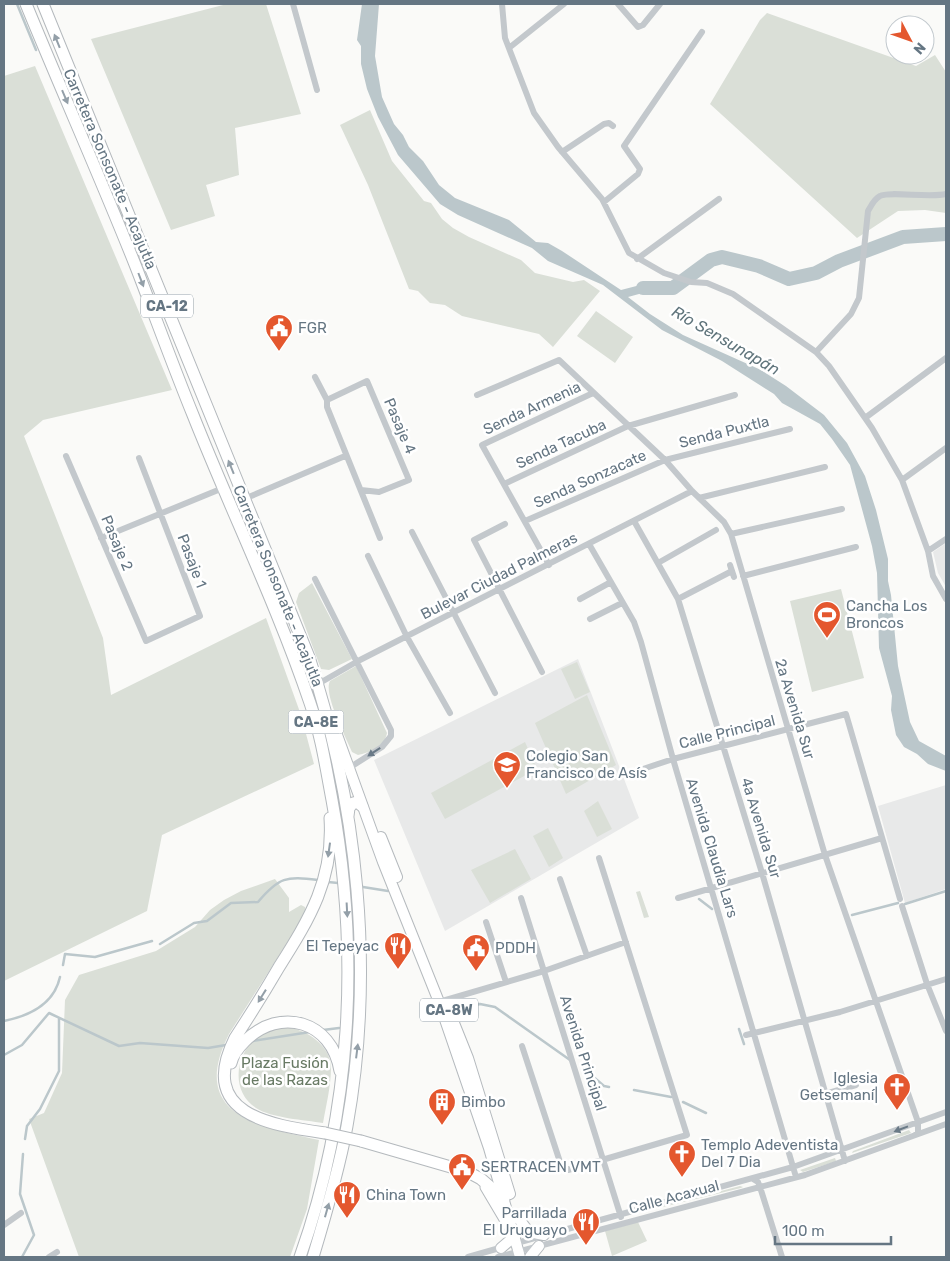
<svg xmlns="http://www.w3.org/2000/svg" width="950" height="1261" font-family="Rubik,sans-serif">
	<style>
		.built { fill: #e8e9e9 }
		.green { fill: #dadfd7 }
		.water { fill: #bbc7cb }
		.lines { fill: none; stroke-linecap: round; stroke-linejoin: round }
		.stream { stroke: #bbc7cb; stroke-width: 2.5 }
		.river { stroke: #bbc7cb; stroke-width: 14 }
		.primary-casing { stroke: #b5babe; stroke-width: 12 }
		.highway-casing { stroke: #b4b9bd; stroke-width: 13 }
		.street { stroke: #c3c8cc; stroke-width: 6 }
		.primary { stroke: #fff; stroke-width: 10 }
		.highway { stroke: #fff; stroke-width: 11 }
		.highway-bridge-casing { stroke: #b4b9bd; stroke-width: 13; stroke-linecap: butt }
		.highway-bridge { stroke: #fff; stroke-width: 11 }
		.oneway { fill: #939fa8 }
		.oneway2 { fill: #6a7a87 }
		.labels { text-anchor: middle; stroke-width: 5; stroke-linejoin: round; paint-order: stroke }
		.shield { fill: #fff; stroke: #939fa8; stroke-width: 1 }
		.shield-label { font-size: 14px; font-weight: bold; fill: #657683 }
		.street-label { font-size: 15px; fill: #657683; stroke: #fff }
		.poi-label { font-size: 15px; fill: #657683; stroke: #fff; text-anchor: start }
		.park-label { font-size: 15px; fill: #687a64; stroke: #fff }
		.water-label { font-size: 16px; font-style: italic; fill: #60757c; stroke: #fff }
	</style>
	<rect width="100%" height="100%" fill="#fafaf8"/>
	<path class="built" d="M946 543V587L938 573 933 552Z
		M578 659 639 818 445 931 374 760Z
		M946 785V889L905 903 878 806Z"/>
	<path class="green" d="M227 4H266L301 114 235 128 239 175 206 185 215 216 171 230 91 39Z
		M767 13 916 66 935 55 946 72V213L925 210 898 211 857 238 710 104 760 20Z
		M35 66 172 390 43 420 24 436 103 638 111 695 266 618 301 715 314 764 162 835 147 911 4 981V76Z
		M370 110 392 161 424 201 431 203 442 219 453 228 469 237 521 260 535 273 573 282 584 280 600 291 553 347 539 334 462 316 445 305 430 303 418 291 409 289 368 185 340 125Z
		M596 311 633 337 615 363 577 336Z
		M312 583 352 659 329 670 321 669 296 602 299 593Z
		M841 589 864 678 812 692 790 601Z
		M577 662 590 692 575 699 561 669Z
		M356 666 387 733C385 746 369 753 358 755L352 752C346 737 323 694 330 681Z
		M587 695 616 765 566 794 535 723Z
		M525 742 537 769 445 819 431 793Z
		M598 801 612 829 597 837 584 811Z
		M548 828 563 858 549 867 533 836Z
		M515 849 531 879 490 903 471 870Z
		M275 879 289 898V912L301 905 305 907 306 913 229 1034C188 1115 258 1127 319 1140L307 1209 290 1257H79L29 1119 44 1113 62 1073 65 1000 79 975 156 951 195 927 210 910 224 900 241 891Z
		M640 891 649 917 644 918 636 892Z
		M285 1027C306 1029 331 1045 331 1068 331 1086 326 1106 323 1123 305 1120 271 1118 256 1108 229 1090 236 1052 259 1035 266 1030 277 1029 285 1027Z
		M909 1130 911 1133 852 1153 853 1151Z
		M835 1158 836 1161 834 1162 803 1172 800 1170Z
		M740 1186 743 1187 741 1188 630 1215Z
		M638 1222 647 1241 612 1256 605 1231Z"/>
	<path class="water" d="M362 4H379L375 56 382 97 394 124 403 135 409 147 423 161 439 185 455 198 509 220 536 242 548 243 562 251 621 290 648 283 661 288 628 297 650 314 683 335 761 370 786 386 824 415 847 443 865 476 876 510 888 559V581L891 595 898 666 910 722 919 741 946 756V771L928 764 917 754 904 747 896 735 891 710 892 696 879 648 877 573 872 546 850 465 832 439 820 424 782 403 774 394 722 361 662 330 603 285 548 261 532 248 458 215 440 204 398 155 378 117 367 89 361 64V46L357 40Z"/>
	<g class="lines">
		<path class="stream" d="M17 4 36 50
			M328 882 338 883
			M363 887 388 891
			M699 899 712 909
			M905 904 946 891
			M852 915 898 903
			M160 944 194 923 207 921 231 903 258 902C279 877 286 876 318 880
			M63 965 65 954 95 957 152 941
			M476 1005 480 1004 495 1007 570 1060
			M458 1010 466 1008
			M4 1021C29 1016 54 1004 60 977
			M739 1029 744 1044
			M323 1030 339 1028
			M253 1041 310 1032
			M4 1055 22 1045 49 1013 119 1046 140 1043 208 1048 226 1045
			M583 1068 604 1086 609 1087
			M634 1090 671 1097
			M683 1102 706 1113
			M25 1139 27 1126 40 1109 59 1071V1018
			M22 1257 34 1235 20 1194 23 1154"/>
		<path class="river" d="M643 288H673L711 260 722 257 759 266 789 279 816 273 839 261 903 237 946 234"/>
		<defs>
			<path id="primary" d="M332 721 383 862 439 1002 489 1148 520 1257
				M381 837 397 877
				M454 1023 468 1058 510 1194
				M515 1214 529 1232 544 1235
				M501 1248 515 1236
				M530 1257 539 1246"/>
			<path id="highway" d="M26 4C62 92 101 179 136 267 155 316 173 366 193 415 231 511 277 605 310 703 321 735 326 768 332 800 360 952 352 1111 300 1257
				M43 4 309 657C358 806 375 971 347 1126 339 1170 326 1214 313 1257
				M348 816 349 808 353 803 357 802 362 806
				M231 1063C233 1054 239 1047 245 1041 280 1006 332 1021 340 1071
				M325 1133C269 1125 197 1114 235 1038 250 1015 265 991 279 967 310 918 334 879 330 818
				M361 1141 468 1172 481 1179 504 1199
				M486 1187 515 1236"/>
		</defs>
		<use href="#primary" class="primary-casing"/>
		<use href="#highway" class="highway-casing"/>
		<path class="street" d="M293 4 317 90
			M502 4 505 38 534 113 558 147 602 199 629 253 664 273 691 282 707 283 733 294 816 352 829 366 872 428 902 480 928 551 933 576 946 599
			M618 4 638 27 643 25 660 4
			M509 48 564 4
			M562 152 604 124 609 123 613 126
			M604 202 638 174 640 169 624 146 702 32
			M637 259 719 199
			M816 352 851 314 859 298 868 211C871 206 874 199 880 196 889 191 930 198 946 194
			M315 377 327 400V407L380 538
			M477 395 559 360 665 460 692 491 724 522 731 534 825 855 918 1122V1133L915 1135
			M327 400 367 381 409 480 379 492 361 490
			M865 418 946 358
			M66 456 146 641 200 616 139 458
			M902 480 946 448
			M504 484 628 426 735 395
			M699 498 825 467
			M244 499 345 456
			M525 521 665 460 790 429
			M634 521 678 599 762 873 845 1161
			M505 524 474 540 542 672
			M412 532 495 693
			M731 534 842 509
			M101 538 223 488
			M589 544 634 622 641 642 673 759 796 1177
			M928 551 946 539
			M368 556 407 637 450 713
			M658 563 716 530
			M549 565 482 445 593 393
			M730 565 734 577
			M743 576 856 547
			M315 579 391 730V736L382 747 349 768
			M580 599 611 582
			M678 599 732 571
			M590 619 622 603
			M318 684 358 661 692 491
			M643 769 673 759 846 714 900 899
			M560 879 587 956
			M521 898 621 1217
			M678 898 882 838
			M902 906 927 984 946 1031
			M486 922 506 982
			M439 1002 544 971 626 942
			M746 1035 840 1012 946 979
			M522 1046 560 1162 568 1170 687 1135 599 858
			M825 1094 856 1085
			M753 1179 758 1182 760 1187 782 1257
			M4 1225 21 1213
			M513 1244 793 1167 946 1112
			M49 1257 57 1252
			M468 1257 503 1247
			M498 1257 805 1175 946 1124"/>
		<use href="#primary" class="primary"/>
		<use href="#highway" class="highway"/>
		<defs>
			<path id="highway-bridge" d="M325 1133 361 1141"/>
		</defs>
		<use href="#highway-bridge" class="highway-bridge-casing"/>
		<use href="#highway-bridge" class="highway-bridge"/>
	</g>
	<defs><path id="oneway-solid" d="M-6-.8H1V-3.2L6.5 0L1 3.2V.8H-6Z" transform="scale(1.25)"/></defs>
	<g class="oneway">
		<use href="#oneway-solid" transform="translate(57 41) rotate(-112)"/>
		<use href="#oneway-solid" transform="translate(65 97) rotate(67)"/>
		<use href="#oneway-solid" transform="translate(141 280) rotate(69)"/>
		<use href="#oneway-solid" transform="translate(231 467) rotate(-112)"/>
		<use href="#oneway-solid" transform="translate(329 850) rotate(98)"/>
		<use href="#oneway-solid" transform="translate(347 910) rotate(87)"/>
		<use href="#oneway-solid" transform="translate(262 996) rotate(122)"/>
		<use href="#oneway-solid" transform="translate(357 1051) rotate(-83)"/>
		<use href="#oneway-solid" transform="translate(327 1210) rotate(-74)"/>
	</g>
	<g class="oneway2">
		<use href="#oneway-solid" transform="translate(374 752) rotate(147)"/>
		<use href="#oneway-solid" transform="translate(901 1129) rotate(159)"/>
	</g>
	<defs>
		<symbol id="civic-pin" viewBox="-11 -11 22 30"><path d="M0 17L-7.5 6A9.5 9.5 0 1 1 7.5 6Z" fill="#e4572e" stroke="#fff"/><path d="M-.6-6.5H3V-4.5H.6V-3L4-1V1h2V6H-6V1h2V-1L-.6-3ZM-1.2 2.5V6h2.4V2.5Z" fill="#fff"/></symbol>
		<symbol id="stadium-pin" viewBox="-11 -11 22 30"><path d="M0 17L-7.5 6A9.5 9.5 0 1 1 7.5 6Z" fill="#e4572e" stroke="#fff"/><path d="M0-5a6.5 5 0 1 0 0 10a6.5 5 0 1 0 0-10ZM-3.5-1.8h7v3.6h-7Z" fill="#fff"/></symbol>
		<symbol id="school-pin" viewBox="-11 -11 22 30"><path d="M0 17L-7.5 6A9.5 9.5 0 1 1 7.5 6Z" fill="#e4572e" stroke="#fff"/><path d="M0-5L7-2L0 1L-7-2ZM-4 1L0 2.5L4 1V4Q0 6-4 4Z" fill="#fff"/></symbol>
		<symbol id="restaurant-pin" viewBox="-11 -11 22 30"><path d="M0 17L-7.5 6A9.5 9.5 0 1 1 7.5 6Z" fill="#e4572e" stroke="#fff"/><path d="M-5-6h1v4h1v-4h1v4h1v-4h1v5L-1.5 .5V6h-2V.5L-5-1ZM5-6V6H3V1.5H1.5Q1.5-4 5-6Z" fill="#fff"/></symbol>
		<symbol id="church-pin" viewBox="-11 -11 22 30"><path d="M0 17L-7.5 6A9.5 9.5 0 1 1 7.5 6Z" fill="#e4572e" stroke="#fff"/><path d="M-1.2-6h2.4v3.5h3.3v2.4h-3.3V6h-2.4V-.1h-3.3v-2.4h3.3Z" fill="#fff"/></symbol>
		<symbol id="building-pin" viewBox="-11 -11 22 30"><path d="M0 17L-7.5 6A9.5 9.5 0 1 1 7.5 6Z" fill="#e4572e" stroke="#fff"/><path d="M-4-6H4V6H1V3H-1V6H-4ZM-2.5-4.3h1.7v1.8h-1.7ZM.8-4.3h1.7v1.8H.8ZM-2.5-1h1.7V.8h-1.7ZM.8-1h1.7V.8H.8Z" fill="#fff"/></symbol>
	</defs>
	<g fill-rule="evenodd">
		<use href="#civic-pin" x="263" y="312" width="32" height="43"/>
		<use href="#stadium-pin" x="811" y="599" width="32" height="43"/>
		<use href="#school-pin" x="491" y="749" width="32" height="43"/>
		<use href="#restaurant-pin" x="382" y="930" width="32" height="43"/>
		<use href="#civic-pin" x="460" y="932" width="32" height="43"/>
		<use href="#church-pin" x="881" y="1071" width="32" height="43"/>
		<use href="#building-pin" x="426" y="1086" width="32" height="43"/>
		<use href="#church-pin" x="666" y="1138" width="32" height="43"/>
		<use href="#civic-pin" x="446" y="1151" width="32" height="43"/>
		<use href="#restaurant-pin" x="331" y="1179" width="32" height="43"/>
		<use href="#restaurant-pin" x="570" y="1206" width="32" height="43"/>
	</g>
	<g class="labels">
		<g class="shield">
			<rect x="141" y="294.5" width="52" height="23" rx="4"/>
			<rect x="288.5" y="710.5" width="55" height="23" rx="4"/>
			<rect x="420" y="998.5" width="58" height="23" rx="4"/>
		</g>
		<g class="shield-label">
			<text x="167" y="311">CA-12</text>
			<text x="316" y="727">CA-8E</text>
			<text x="449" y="1015">CA-8W</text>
		</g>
		<g class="street-label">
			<text transform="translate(110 169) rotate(67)" y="5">Carretera Sonsonate - Acajutla</text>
			<text transform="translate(532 408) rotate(-25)" y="5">Senda Armenia</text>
			<text transform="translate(400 426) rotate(67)" y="5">Pasaje 4</text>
			<text transform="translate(724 432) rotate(-14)" y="5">Senda Puxtla</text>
			<text transform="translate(561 444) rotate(-25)" y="5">Senda Tacuba</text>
			<text transform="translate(590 479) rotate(-24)" y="5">Senda Sonzacate</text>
			<text transform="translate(117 543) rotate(67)" y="5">Pasaje 2</text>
			<text transform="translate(192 561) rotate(69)" y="5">Pasaje 1</text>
			<text transform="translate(499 576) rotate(-27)" y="5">Bulevar Ciudad Palmeras</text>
			<text transform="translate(278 586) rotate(68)" y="5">Carretera Sonsonate - Acajutla</text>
			<text transform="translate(795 709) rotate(73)" y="5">2a Avenida Sur</text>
			<text transform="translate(727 732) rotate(-14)" y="5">Calle Principal</text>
			<text transform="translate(761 828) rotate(73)" y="5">4a Avenida Sur</text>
			<text transform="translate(712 848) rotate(73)" y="5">Avenida Claudia Lars</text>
			<text transform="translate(583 1053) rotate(72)" y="5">Avenida Principal</text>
			<text transform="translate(674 1197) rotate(-15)" y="5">Calle Acaxual</text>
		</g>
		<g class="poi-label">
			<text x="298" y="333">FGR</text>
			<text x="846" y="611">Cancha Los<tspan x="846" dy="17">Broncos</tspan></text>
			<text x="526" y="761">Colegio San<tspan x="526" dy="17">Francisco de Asís</tspan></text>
			<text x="379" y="951" text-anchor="end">El Tepeyac</text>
			<text x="495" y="953">PDDH</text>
			<text x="878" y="1083" text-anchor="end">Iglesia<tspan x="878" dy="17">Getsemaní|</tspan></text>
			<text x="461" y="1107">Bimbo</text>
			<text x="701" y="1150">Templo Adeventista<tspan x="701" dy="17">Del 7 Dia</tspan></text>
			<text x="481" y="1172">SERTRACEN VMT</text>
			<text x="366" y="1200">China Town</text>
			<text x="567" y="1218" text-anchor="end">Parrillada<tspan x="567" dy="17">El Uruguayo</tspan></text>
		</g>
		<g class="park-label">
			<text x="285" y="1068">Plaza Fusión<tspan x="285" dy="17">de las Razas</tspan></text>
		</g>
		<g class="water-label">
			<text transform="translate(726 340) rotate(30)" y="6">Río Sensunapán</text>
		</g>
	</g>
	<rect width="950" height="1261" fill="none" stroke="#657683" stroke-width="10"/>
	<g transform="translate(910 40) rotate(131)"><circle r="24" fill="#ffffff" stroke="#c1c8cd"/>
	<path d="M0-4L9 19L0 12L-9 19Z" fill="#e4572e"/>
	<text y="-8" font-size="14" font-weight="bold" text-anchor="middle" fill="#657683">N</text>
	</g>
	<path d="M775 1236v8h116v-8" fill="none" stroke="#657683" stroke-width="2.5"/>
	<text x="782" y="1236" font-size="15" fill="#657683" stroke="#ffffff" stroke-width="4" paint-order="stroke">100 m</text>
</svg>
